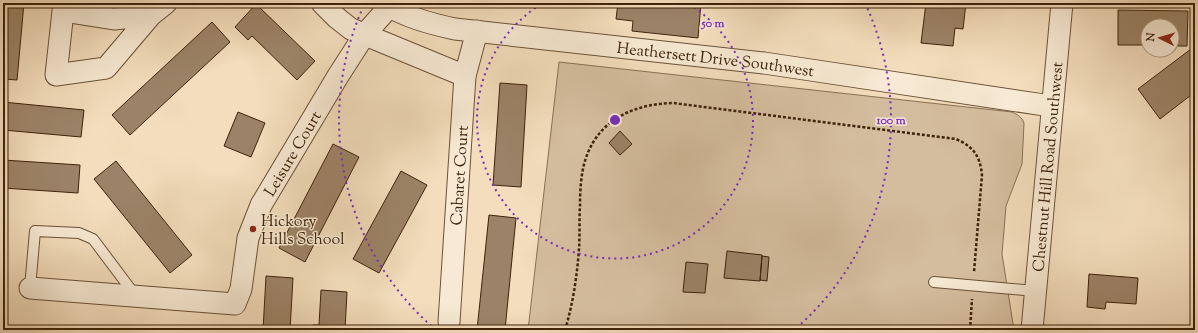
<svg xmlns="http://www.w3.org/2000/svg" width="1198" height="333" font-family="'Sorts Mill Goudy',serif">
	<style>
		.green { fill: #d4bd9e; stroke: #897054 }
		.building { fill: #9c8367; stroke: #3e220b }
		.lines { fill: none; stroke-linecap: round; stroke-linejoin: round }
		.lane-casing { stroke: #6b5137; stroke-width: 12 }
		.street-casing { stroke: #6b5137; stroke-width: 23 }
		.path { stroke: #3e220b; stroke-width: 2.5; stroke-dasharray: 3 2; stroke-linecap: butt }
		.lane { stroke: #f7e9d3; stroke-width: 10 }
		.street { stroke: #f7e9d3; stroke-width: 21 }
		.ring { fill: none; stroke: #7b2cbf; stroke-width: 2; stroke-dasharray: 2 4 }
		.poi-dot { fill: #8f2418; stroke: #f7e9d3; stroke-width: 1.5 }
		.labels { text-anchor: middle; stroke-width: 3; stroke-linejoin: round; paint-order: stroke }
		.street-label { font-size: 16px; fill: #3e220b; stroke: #f7e9d3 }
		.poi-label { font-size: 16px; fill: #3e220b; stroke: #f7e9d3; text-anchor: start }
		.centre { fill: #7b2cbf; stroke: #f7e9d3; stroke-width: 2 }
		.ring-label { font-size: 12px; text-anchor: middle; font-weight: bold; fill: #7b2cbf; stroke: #f7e9d3; stroke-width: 3; stroke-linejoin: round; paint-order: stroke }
	</style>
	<rect width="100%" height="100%" fill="#f3ddbc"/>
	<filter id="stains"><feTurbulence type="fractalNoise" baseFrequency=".005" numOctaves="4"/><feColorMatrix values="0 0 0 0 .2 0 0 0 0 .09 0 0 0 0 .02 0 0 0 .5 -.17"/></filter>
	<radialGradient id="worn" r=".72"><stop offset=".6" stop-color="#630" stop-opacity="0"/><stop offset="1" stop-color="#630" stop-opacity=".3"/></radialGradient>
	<path class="green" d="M559 62 1012 112C1018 115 1022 117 1024 123L1022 164 1006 206 1002 254 1014 330H528Z"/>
	<path class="building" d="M3 3H24L17 80 3 79Z
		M618 3H701L698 38 632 31 633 21 616 19Z
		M926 3H966L963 29 955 28 953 46 921 43Z
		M256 4 315 61 297 80 252 36 248 40 235 27Z
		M1118 10 1188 11 1187 46H1172V26H1148V45H1118Z
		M212 22 230 42 130 135 112 115Z
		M1195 46V92L1160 119 1138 89Z
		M500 83 527 85 521 187 493 185Z
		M3 102 84 110 81 137 3 130Z
		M238 112 265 123 251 157 224 146Z
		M620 131 632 144 620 155 609 143Z
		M333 144 359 157 305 262 279 248Z
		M3 160 80 165 78 193 3 188Z
		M116 161 192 255 170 273 94 179Z
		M401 171 427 185 379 273 353 259Z
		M489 215 516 218 505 330H477Z
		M727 251 762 255 760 281 724 278Z
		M762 256 769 257 767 281 760 280Z
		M686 262 708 264 705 293 683 292Z
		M1089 274 1138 278 1136 304 1106 302 1105 309 1087 307Z
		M266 276 293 278 290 330H263Z
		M321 290 347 292 345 330H313V325H319Z"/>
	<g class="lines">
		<defs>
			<path id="lane" d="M934 282 1035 291
				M30 288 35 231 79 233 93 239 135 295"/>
			<g id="street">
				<path d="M322 3 337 18 351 29 465 76"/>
				<path id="s1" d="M382 3C407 17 427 23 455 29L764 63 1051 106"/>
				<path d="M151 15 114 19 63 11 56 75 106 68 151 15 166 3"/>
				<path id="s2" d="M30 288 235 304 241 289 248 238 261 205 338 76 365 34 389 7"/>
				<path id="s3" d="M449 322 465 76 477 31"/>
				<path id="s4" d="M1032 330 1062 3"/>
			</g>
		</defs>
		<use href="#lane" class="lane-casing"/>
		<use href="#street" class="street-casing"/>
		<path class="path" d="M565 330C573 304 577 276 579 249 580 235 579 220 580 206 580 190 581 170 587 155 601 118 636 104 673 103L956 139C974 147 980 156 982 175L974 272
			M970 330 972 299"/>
		<use href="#lane" class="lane"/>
		<use href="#street" class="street"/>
	</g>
	<g class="ring">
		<path d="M689 4A138 138 0 1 1 541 4"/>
		<path d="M436 330A276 276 0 0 1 365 3M865 3A276 276 0 0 1 794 330"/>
	</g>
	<circle class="poi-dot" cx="253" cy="229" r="4"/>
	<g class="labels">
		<g class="street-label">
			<text dy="6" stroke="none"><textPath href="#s1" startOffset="340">Heathersett Drive Southwest</textPath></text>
			<text dy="6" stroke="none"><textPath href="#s2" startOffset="369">Leisure Court</textPath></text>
			<text dy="6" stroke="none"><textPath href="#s4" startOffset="164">Chestnut Hill Road Southwest</textPath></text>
			<text dy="6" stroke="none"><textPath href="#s3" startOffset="147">Cabaret Court</textPath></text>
		</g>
		<g class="poi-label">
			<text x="261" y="226">Hickory<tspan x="261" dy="18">Hills School</tspan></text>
		</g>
	</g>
	<circle cx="615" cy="120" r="6" class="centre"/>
	<g class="ring-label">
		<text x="713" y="27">50 m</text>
		<text x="891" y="124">100 m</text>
	</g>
	<rect width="1198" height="333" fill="none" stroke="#f3ddbc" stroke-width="16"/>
	<rect x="4" y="4" width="1190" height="325" fill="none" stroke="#3e220b" stroke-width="2"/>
	<rect x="8" y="8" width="1182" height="317" fill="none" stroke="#3e220b"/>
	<g transform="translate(1160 38) rotate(275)"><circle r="19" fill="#f7e9d3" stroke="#ad9983"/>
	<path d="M0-3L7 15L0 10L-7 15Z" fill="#8f2418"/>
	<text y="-6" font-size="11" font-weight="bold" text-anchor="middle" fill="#3e220b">N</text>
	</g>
	<rect width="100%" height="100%" filter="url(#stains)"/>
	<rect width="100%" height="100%" fill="url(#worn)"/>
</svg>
